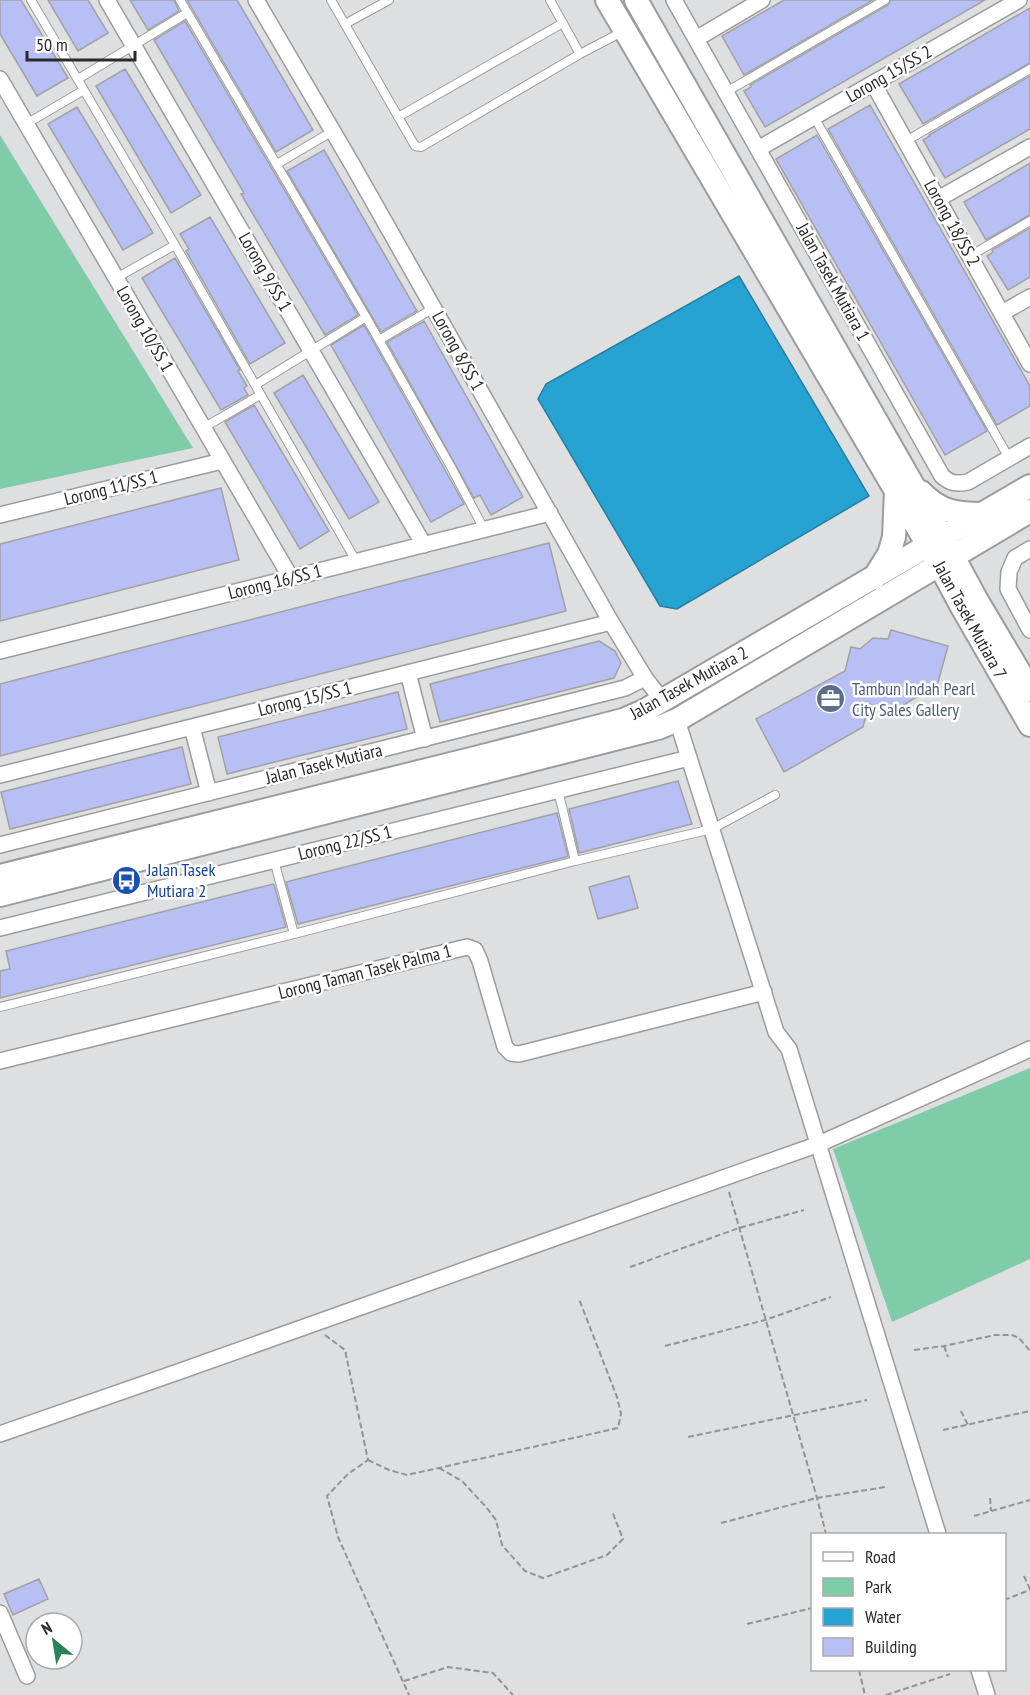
<svg xmlns="http://www.w3.org/2000/svg" width="1030" height="1695" font-family="'PT Sans Narrow',sans-serif">
	<style>
		.green { fill: #7fcca9 }
		.water { fill: #27a3d3; stroke: #287fa1; stroke-width: 1.5 }
		.building { fill: #b7bff4; stroke: #a1a2a3; stroke-width: 1.5 }
		.lines { fill: none; stroke-linecap: round; stroke-linejoin: round }
		.lane-casing { stroke: #9c9c9d; stroke-width: 10 }
		.street-casing { stroke: #9c9c9d; stroke-width: 18 }
		.secondary-casing { stroke: #9c9c9d; stroke-width: 26 }
		.path { stroke: #929393; stroke-width: 2; stroke-dasharray: 6 3; stroke-linecap: butt }
		.lane { stroke: #fff; stroke-width: 8 }
		.street { stroke: #fff; stroke-width: 15 }
		.secondary { stroke: #fff; stroke-width: 22 }
		.labels { text-anchor: middle; stroke-width: 5; stroke-linejoin: round; paint-order: stroke }
		.street-label { font-size: 18px; fill: #2b2b2b; stroke: #fff }
		.service-label { font-size: 18px; fill: #4e5e75; stroke: #fff; text-anchor: start }
		.transit-label { font-size: 18px; fill: #164399; stroke: #fff; text-anchor: start }
	</style>
	<rect width="100%" height="100%" fill="#dedfe0"/>
	<path class="green" d="M0 135 193 448 0 489Z
		M1030 1068V1259L892 1322 833 1149Z"/>
	<path class="water" d="M739 276 869 496 677 609 660 606 538 399 546 384Z"/>
	<path class="building" d="M0 0H21L68 78 37 96 0 34Z
		M48 0H88L108 33 78 51Z
		M130 0H174L179 11 148 30Z
		M187 0H237L313 130 276 152Z
		M784 0H873L744 75 722 36Z
		M891 0H985L765 127 744 91 751 87 750 85 888 5Z
		M1030 8V63L923 124 899 84Z
		M185 21 358 315 325 335 241 194 244 193 154 40Z
		M125 69 201 195 171 213 96 86Z
		M1030 76V129L945 178 923 140 930 136 929 135Z
		M870 105 1030 386V406L997 425 828 129Z
		M77 107 153 233 123 250 48 124Z
		M817 135 987 431 945 455 776 159Z
		M324 150 417 311 381 332 287 171Z
		M1030 163V215L986 240 964 202Z
		M210 217 285 343 250 364 186 251 189 249 180 234Z
		M1030 228V277L1008 290 987 256 993 252 992 250Z
		M175 258 240 370 238 371 247 386 244 388 248 395 221 410 142 278Z
		M424 321 523 497 491 515 480 495 474 498 387 342Z
		M364 325 464 504 431 522 331 345Z
		M303 375 379 502 349 519 274 393Z
		M254 405 329 531 300 549 225 422Z
		M221 488 239 560 0 621V544Z
		M549 543 566 611 0 756V684Z
		M891 630 948 646 935 693 927 691 893 711 869 704 863 727 784 772 756 719 845 671 851 647 860 649 873 638 888 639Z
		M599 641 615 651 621 663 614 678 440 722 430 684Z
		M398 692 407 729 227 774 218 737Z
		M182 747 191 784 10 829 1 792Z
		M678 781 692 824 579 853 569 809Z
		M557 813 568 856 566 857 298 924 286 882Z
		M629 876 638 908 598 919 589 887Z
		M273 884 274 885 286 927 0 998V971L10 969 6 951Z
		M39 1579 48 1599 13 1615 4 1594Z"/>
	<g class="lines">
		<defs>
			<path id="lane" d="M31 0 175 245 356 561
				M180 0 366 317 451 467 484 529
				M331 0 415 146 421 147 580 54 622 32
				M550 0 580 54
				M345 24 389 0
				M78 79 187 13
				M726 92 885 0
				M398 117 563 23
				M814 117 1009 458
				M26 124 84 90
				M906 141 1030 69
				M277 164 333 131
				M970 256 1030 221
				M116 278 175 245
				M379 340 434 308
				M255 385 366 317
				M203 428 260 395
				M558 790 575 861
				M274 860 294 934
				M0 1007 294 934 575 861 712 829 775 795"/>
			<path id="street" d="M107 0 424 545
				M256 0 352 164 611 622 645 678 662 700
				M674 0 942 476C951 484 957 484 968 482L1030 446
				M696 39 762 0
				M0 79 291 578
				M873 83 1030 364
				M758 149 1019 0
				M938 199 1030 147
				M1002 313 1030 297
				M0 515 222 461
				M1030 549 1015 558 1009 572 1008 589 1030 630
				M0 651 550 513
				M408 673 425 739
				M677 720 776 1032 789 1049 938 1534
				M192 727 209 793
				M0 775 611 622
				M0 845 625 688 645 678
				M0 928 689 758
				M0 1061 467 947 475 950 480 961 505 1047 511 1053 519 1054 764 992
				M0 1434 175 1373 819 1144 1030 1049
				M0 1613 27 1676
				M979 1670 987 1695"/>
			<path id="secondary" d="M607 0 939 564 962 607 1030 725
				M636 0 943 538 976 599 1030 690
				M921 492C940 512 957 514 983 514
				M874 578 889 554 894 537 896 491
				M0 876 479 757 623 720 644 711 1030 486
				M0 895 658 728 677 720 1030 511"/>
		</defs>
		<use href="#lane" class="lane-casing"/>
		<use href="#street" class="street-casing"/>
		<use href="#secondary" class="secondary-casing"/>
		<path class="path" d="M729 1192 817 1498 826 1534
			M630 1267 739 1228 804 1210
			M325 1335 345 1350 368 1460 348 1474 327 1496 338 1537 409 1695
			M665 1346 765 1320 831 1297
			M944 1346 948 1357
			M914 1350 944 1346 995 1335H1012L1019 1338 1030 1351
			M961 1411 968 1425
			M943 1430 1030 1411
			M688 1437 867 1400
			M368 1460 389 1470 407 1475 618 1428 621 1414 617 1397 579 1299
			M439 1468 462 1481 486 1507 496 1520 502 1545 525 1571 543 1578 607 1555 623 1539 612 1511
			M990 1498 991 1511
			M974 1516 1030 1500
			M721 1523 817 1498 885 1487
			M1024 1576 1030 1589
			M1004 1600 1030 1590
			M747 1624 812 1608
			M859 1670 865 1695
			M404 1681 448 1667 493 1673 513 1695
			M886 1695 950 1674"/>
		<use href="#lane" class="lane"/>
		<use href="#street" class="street"/>
		<use href="#secondary" class="secondary"/>
	</g>
	<defs>
		<symbol id="office-disc" viewBox="-11 -11 22 22"><circle r="9.5" fill="#5c6f8a" stroke="#fff"/><path d="M-6-3h4V-5.5h4V-3h4V5H-6ZM-1-4.5V-3h2v-1.5ZM-6 0V1H6V0Z" fill="#fff"/></symbol>
		<symbol id="bus-disc" viewBox="-11 -11 22 22"><circle r="9.5" fill="#1a4fb4" stroke="#fff"/><path d="M-5-6H5V4H4V6H2V4H-2V6H-4V4H-5ZM-3.5-4V0h7V-4ZM-3.5 1.2v1.5H-2V1.2ZM2 1.2v1.5H3.5V1.2Z" fill="#fff"/></symbol>
	</defs>
	<g fill-rule="evenodd">
		<use href="#office-disc" x="814" y="682" width="33" height="33"/>
		<use href="#bus-disc" x="110" y="864" width="33" height="33"/>
	</g>
	<g class="labels">
		<g class="street-label">
			<text transform="translate(889 74) rotate(-30)" y="6">Lorong 15/SS 2</text>
			<text transform="translate(952 223) rotate(61)" y="6">Lorong 18/SS 2</text>
			<text transform="translate(265 272) rotate(60)" y="6">Lorong 9/SS 1</text>
			<text transform="translate(833 282) rotate(61)" y="6">Jalan Tasek Mutiara 1</text>
			<text transform="translate(145 329) rotate(60)" y="6">Lorong 10/SS 1</text>
			<text transform="translate(458 351) rotate(61)" y="6">Lorong 8/SS 1</text>
			<text transform="translate(111 488) rotate(-14)" y="6">Lorong 11/SS 1</text>
			<text transform="translate(275 582) rotate(-14)" y="6">Lorong 16/SS 1</text>
			<text transform="translate(970 620) rotate(61)" y="6">Jalan Tasek Mutiara 7</text>
			<text transform="translate(689 683) rotate(-29)" y="6">Jalan Tasek Mutiara 2</text>
			<text transform="translate(305 699) rotate(-14)" y="6">Lorong 15/SS 1</text>
			<text transform="translate(324 764) rotate(-14)" y="6">Jalan Tasek Mutiara</text>
			<text transform="translate(345 843) rotate(-14)" y="6">Lorong 22/SS 1</text>
			<text transform="translate(365 972) rotate(-14)" y="6">Lorong Taman Tasek Palma 1</text>
		</g>
		<g class="service-label">
			<text x="852" y="695">Tambun Indah Pearl<tspan x="852" dy="21">City Sales Gallery</tspan></text>
		</g>
		<g class="transit-label">
			<text x="147" y="876">Jalan Tasek<tspan x="147" dy="21">Mutiara 2</tspan></text>
		</g>
	</g>
	<rect x="811" y="1533" width="195" height="138" fill="#ffffff" stroke="#aaaaaa" stroke-width="1.5"/>
	<rect x="823" y="1552" width="30" height="9" fill="#ffffff" stroke="#aaaaaa" stroke-width="1.5"/>
	<text x="865" y="1563" font-size="18" fill="#2b2b2b">Road</text>
	<rect x="823" y="1578" width="30" height="18" fill="#7fcca9" stroke="#aaaaaa" stroke-width="1.5"/>
	<text x="865" y="1593" font-size="18" fill="#2b2b2b">Park</text>
	<rect x="823" y="1608" width="30" height="18" fill="#27a3d3" stroke="#aaaaaa" stroke-width="1.5"/>
	<text x="865" y="1623" font-size="18" fill="#2b2b2b">Water</text>
	<rect x="823" y="1638" width="30" height="18" fill="#b7bff4" stroke="#aaaaaa" stroke-width="1.5"/>
	<text x="865" y="1653" font-size="18" fill="#2b2b2b">Building</text>
	<g transform="translate(54 1641) rotate(330)"><circle r="28" fill="#ffffff" stroke="#aaaaaa" stroke-width="1.5"/>
	<path d="M0-4.5L10 22L0 15L-10 22Z" fill="#2a8256"/>
	<text y="-9" font-size="16" font-weight="bold" text-anchor="middle" fill="#2b2b2b">N</text>
	</g>
	<path d="M27 51v9h108v-9" fill="none" stroke="#2b2b2b" stroke-width="3"/>
	<text x="36" y="51" font-size="18" fill="#2b2b2b" stroke="#ffffff" stroke-width="4.5" paint-order="stroke">50 m</text>
</svg>
